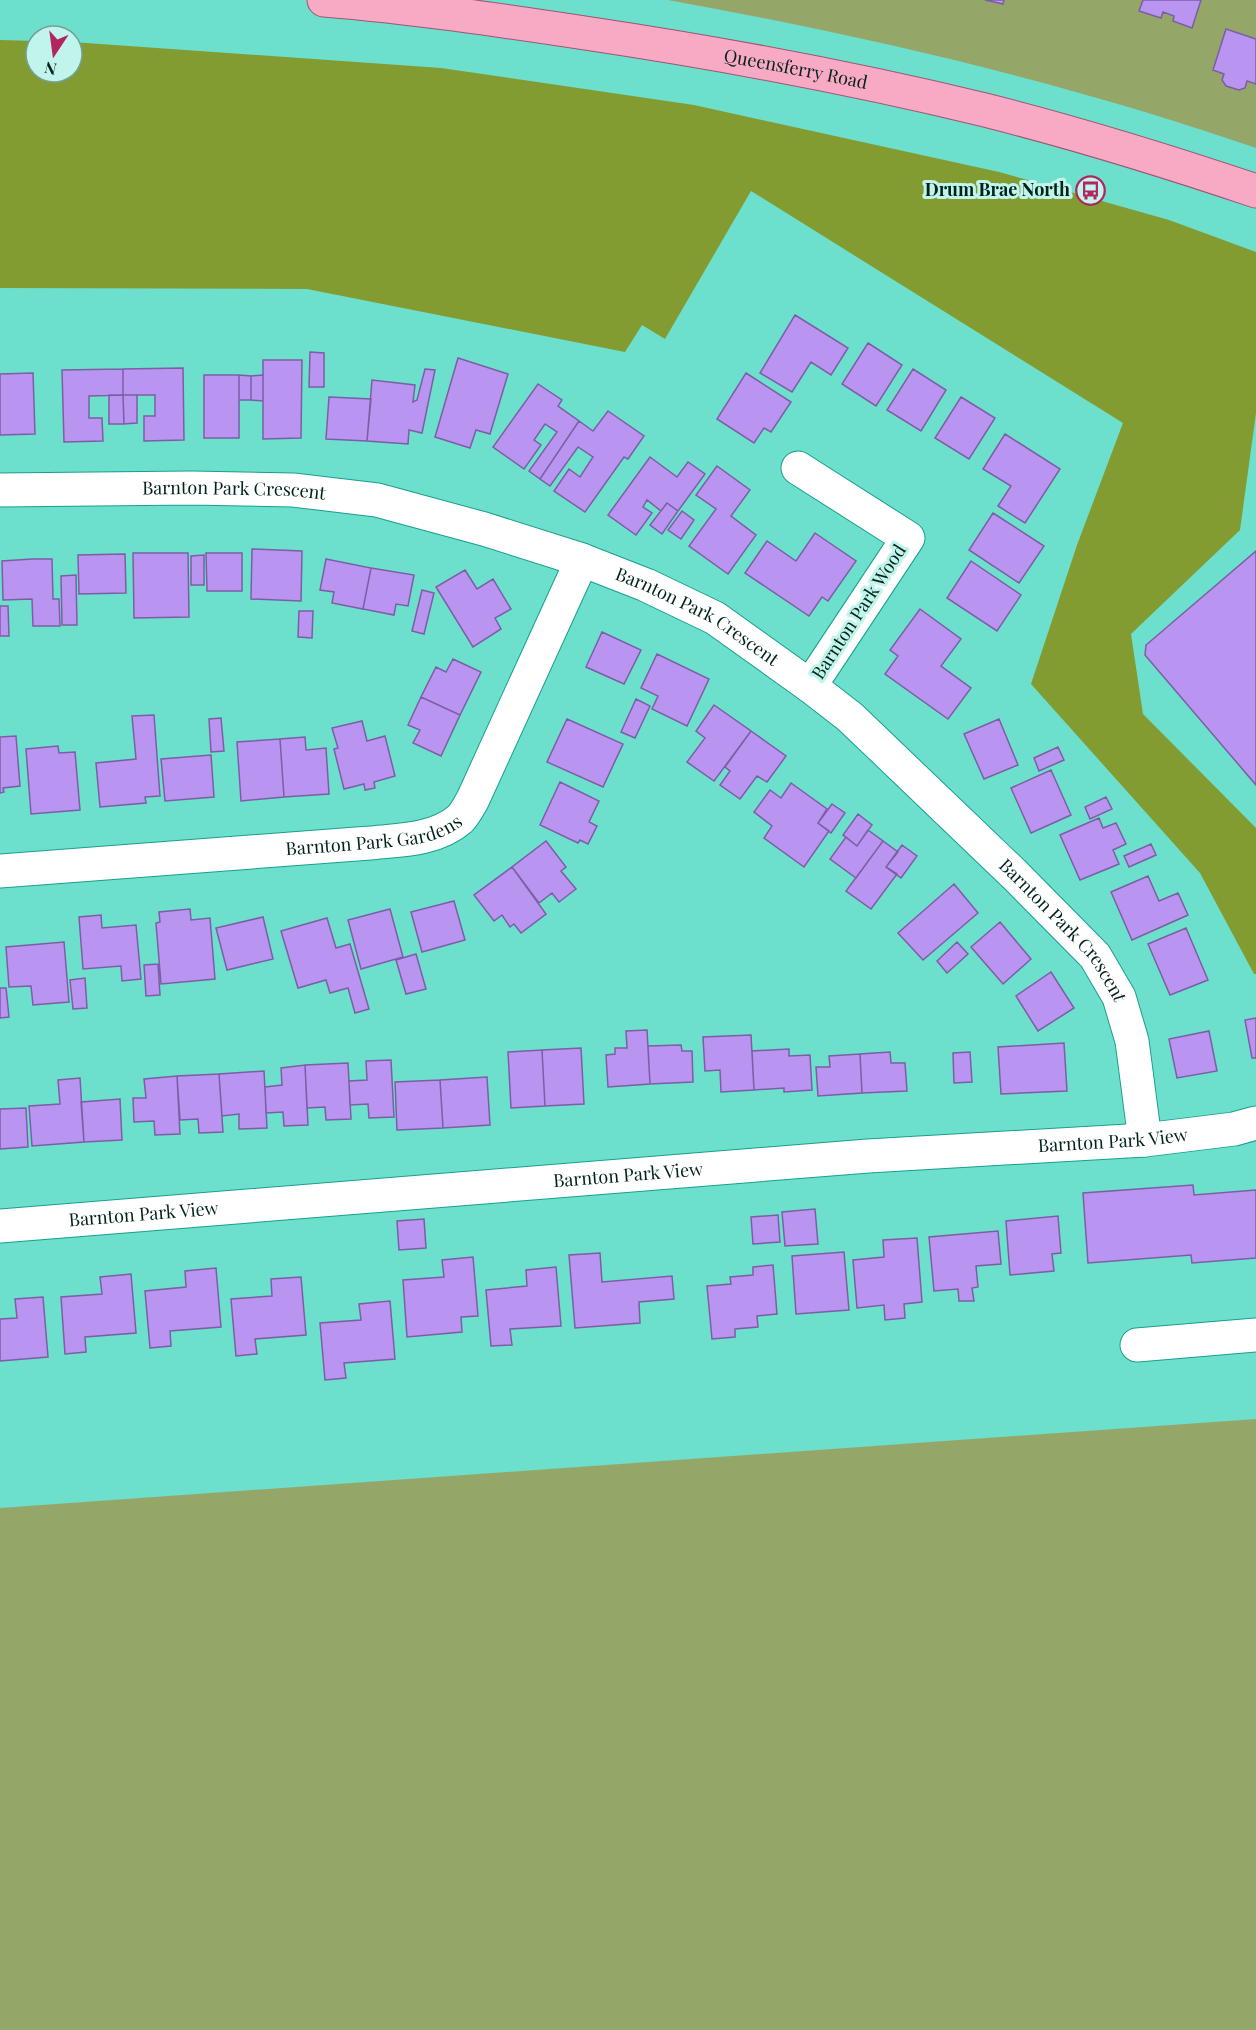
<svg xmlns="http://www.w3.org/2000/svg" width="1256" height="2030" font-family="'Playfair Display',serif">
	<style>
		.green { fill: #95a768 }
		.forest { fill: #839c32 }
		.building { fill: #b994f0; stroke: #7b5fa4; stroke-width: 1.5 }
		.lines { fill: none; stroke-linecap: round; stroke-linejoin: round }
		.minor-casing { stroke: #199f8e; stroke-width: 35 }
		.primary-casing { stroke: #9f5570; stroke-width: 35 }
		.minor { stroke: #fff; stroke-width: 33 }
		.primary { stroke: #f8a9c4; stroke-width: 33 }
		.labels { text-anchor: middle; stroke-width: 6; stroke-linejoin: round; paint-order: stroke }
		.street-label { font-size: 18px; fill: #00231e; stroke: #c1f5eb }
		.poi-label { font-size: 18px; font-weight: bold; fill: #00231e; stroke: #c1f5eb; text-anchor: end }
	</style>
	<rect width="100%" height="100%" fill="#6cdfcd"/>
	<path class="green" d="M668 0H1256V148C1065 82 867 36 668 0Z
		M1256 1419V2030H0V1508Z"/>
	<path class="forest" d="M0 40 36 41V72H72V42L441 68 694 105 999 172 1169 220 1256 252V413L1240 530 1131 634 1143 714 1256 828V974H1254L1200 873 1031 684 1077 545 1123 423 751 191 665 339 642 325 625 352 307 289 0 288Z"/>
	<path class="building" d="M985 0H1004L1003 4Z
		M1143 0H1201L1192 28 1173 21 1174 16 1163 12 1161 18 1139 11Z
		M1226 29 1256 39V84L1247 81 1245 88 1239 90 1226 86 1222 80 1224 74 1213 70Z
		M795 315 848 348 831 375 811 362 792 392 760 373Z
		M868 343 902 365 876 406 842 384Z
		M310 352 324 353V387H309Z
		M458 358 508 374 490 434 476 430 470 448 435 437Z
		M263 360H302L301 438 263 439Z
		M183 368 184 440 144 441V416H155V395H123V369Z
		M123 369V395L89 396V418H102L103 441 64 442 62 370Z
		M425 369 435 370 422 433 409 430 408 444 367 441 372 380 415 385 413 402 417 400Z
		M913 369 946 390 921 431 887 410Z
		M33 373 35 434 0 435V374Z
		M746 373 791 402 771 432 764 428 754 443 717 419Z
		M204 375H239V438H204Z
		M239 375 251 376V400H239Z
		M263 375V401L251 400V376Z
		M538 384 562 400 558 406 579 421 540 479 529 471 557 432 545 424 534 440 541 445 524 469 493 447Z
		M109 395H123L124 424H109Z
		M123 395H137V423L124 424Z
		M329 397 371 399 367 441 326 439Z
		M961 397 995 418 969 459 935 438Z
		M608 411 644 436 628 459 624 457 585 512 554 491 569 469 580 477 593 457 578 447 550 486 540 479 579 421 593 431Z
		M1005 434 1060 469 1025 523 998 506 1011 486 983 469Z
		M650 457 677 477 688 462 705 474 678 511 667 503 661 511 647 500 643 507 652 513 636 535 608 515Z
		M717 466 750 490 731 516 756 535 728 574 689 546 716 509 696 495Z
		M667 503 678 511 662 534 650 525Z
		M682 511 694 520 681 539 668 530Z
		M993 513 1044 546 1019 583 969 550Z
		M815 533 856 561 828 601 822 597 809 616 745 573 767 541 796 561Z
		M252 549 302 551 301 601 251 599Z
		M1256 551V785L1145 655 1146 645Z
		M133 553H188L189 617 134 618Z
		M206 553H242V591H207Z
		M125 554 126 593 79 594 78 555Z
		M204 555V585H191V556Z
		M32 559H52L53 599H59L60 626H33L32 599 3 600 2 561Z
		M326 559 371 568 363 609 332 603 334 592 320 590Z
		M971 561 1021 595 997 631 947 598Z
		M371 568 414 575 408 606 396 604 394 615 363 609Z
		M465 570 477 589 493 579 511 609 495 618 501 629 473 647 436 587Z
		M76 575 77 625H62L61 576Z
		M422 590 434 593 424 634 412 631Z
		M0 606H8L9 636H0Z
		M920 609 961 639 941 666 971 688 948 719 885 674 898 656 890 650Z
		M299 611H313L312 638 298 637Z
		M602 632 641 650 624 684 586 667Z
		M657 654 709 679 687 726 652 709 658 696 641 688Z
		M453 659 481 672 460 715 421 697 436 667 446 672Z
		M421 697 460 715 441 756 413 743 420 730 408 725Z
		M636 699 650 706 635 738 621 732Z
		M714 705 751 731 714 781 687 762 705 738 696 731Z
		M154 715 160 796 145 797 146 803 100 807 96 763 136 759 132 716Z
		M221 718 224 751 211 752 209 719Z
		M567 719 623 744 603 787 547 762Z
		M999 719 1018 765 984 779 964 734Z
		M362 721 367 741 385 736 395 776 374 782 375 788 365 790 364 784 344 789 334 749 338 748 332 728Z
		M751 731 786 756 767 782 757 776 740 799 720 785 730 771 725 767Z
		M16 736 20 786 3 788 4 792 0 793V737Z
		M305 737 306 750 326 748 329 794 284 797 280 739Z
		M280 739 284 797 241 801 237 742Z
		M58 746 59 753 75 752 80 810 31 814 26 749Z
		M1058 747 1064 760 1039 771 1034 758Z
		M211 755 214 797 165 801 161 759Z
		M1051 770 1071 815 1031 833 1011 788Z
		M560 782 599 801 589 822 597 826 588 844 580 840 578 843 540 825Z
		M791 783 827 809 818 823 829 831 804 867 764 838 772 826 754 812 770 790 781 798Z
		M1106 797 1112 809 1090 819 1085 807Z
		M832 804 845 813 831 833 818 823Z
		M858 814 872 825 857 846 843 835Z
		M1099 818 1103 828 1116 823 1126 844 1113 850 1119 864 1080 880 1060 835Z
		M868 830 883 841 856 878 830 859 846 837 857 846Z
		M546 841 566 867 561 871 576 889 559 902 552 893 539 903 512 867Z
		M883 841 898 852 886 867 897 874 871 909 846 891Z
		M1151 844 1156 855 1129 867 1124 856Z
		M902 845 917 856 901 878 886 867Z
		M512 867 546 914 521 933 514 924 510 927 502 915 494 921 474 895Z
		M1148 876 1159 901 1178 893 1188 915 1132 940 1111 892Z
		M954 884 978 913 923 960 898 933Z
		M454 901 465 940 422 952 411 912Z
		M190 909 191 920 210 918 215 979 161 984 156 923 160 922 159 912Z
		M390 909 403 957 361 969 348 920Z
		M101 915 102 928 136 925 141 979 122 981 121 966 83 969 79 917Z
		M263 917 273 959 227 970 216 928Z
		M327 918 336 948 350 944 369 1009 355 1013 348 988 330 993 326 980 298 988 281 931Z
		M1000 922 1031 959 1003 984 971 947Z
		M1186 928 1208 980 1170 995 1148 944Z
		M64 942 69 1002 33 1005 31 986 9 987 6 947Z
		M957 942 968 954 947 973 937 961Z
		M416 954 426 989 406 994 396 960Z
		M158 964 160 995 146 996 144 965Z
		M1051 972 1074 1008 1038 1031 1016 996Z
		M85 978 87 1008 73 1009 70 980Z
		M0 988H6L9 1017 0 1018Z
		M1256 1018V1058H1252L1245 1020Z
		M647 1030 650 1084 608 1087 606 1055 615 1054V1048H627L626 1031Z
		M1209 1031 1217 1071 1177 1078 1169 1039Z
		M751 1035 754 1090 721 1092 720 1070 705 1071 703 1037Z
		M1064 1043 1067 1091 1001 1094 998 1047Z
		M681 1045 682 1051H692L693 1082 650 1084 648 1046Z
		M581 1048 584 1104 545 1106 542 1050Z
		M789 1049V1056L810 1055 812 1090 784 1092V1088L754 1090 752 1051Z
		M542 1050 545 1106 511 1108 508 1052Z
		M890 1052 891 1063H905L907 1091 862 1093 860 1054Z
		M970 1052 972 1082 954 1083 953 1053Z
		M860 1054 862 1093 818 1096 816 1067H830L829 1056Z
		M391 1060 394 1117 369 1118 368 1104 350 1105 349 1081 367 1080 366 1061Z
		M348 1063 351 1119 326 1120 325 1107 307 1108 305 1065Z
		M305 1065 308 1125 284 1126 283 1112 266 1113 265 1087 282 1085 281 1068Z
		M264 1071 267 1128 239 1129V1114L222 1116 219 1074Z
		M219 1074 223 1132 199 1133 198 1119 180 1120 177 1076Z
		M177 1076 180 1134 155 1135 154 1121 134 1122 133 1098H146L144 1079Z
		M487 1077 490 1125 443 1128 440 1080Z
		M80 1078 84 1142 32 1146 29 1106 60 1104 58 1080Z
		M440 1080 443 1128 397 1130 395 1082Z
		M120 1099 122 1140 84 1142 81 1102Z
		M26 1108 28 1147 0 1149V1109Z
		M1193 1185 1194 1195 1256 1190V1258L1192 1263 1191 1255 1088 1263 1083 1193Z
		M815 1209 818 1244 785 1246 782 1212Z
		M778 1215 780 1242 753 1244 751 1217Z
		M1058 1216 1061 1253 1052 1254 1054 1271 1010 1275 1006 1221Z
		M424 1219 426 1248 399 1250 397 1221Z
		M998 1231 1001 1264 976 1266 978 1287 972 1288 974 1301H959L958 1289 934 1291 929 1237Z
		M917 1238 922 1302 904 1304 905 1318 885 1320 884 1305 857 1308 853 1260 884 1257 883 1240Z
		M844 1252 849 1310 796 1314 792 1256Z
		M600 1253 602 1282 672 1276 674 1299 639 1302 640 1323 575 1328 569 1255Z
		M473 1257 478 1316 461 1317 462 1332 407 1337 403 1280 444 1277 442 1260Z
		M773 1265 777 1314 757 1316 758 1327 735 1329V1337L712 1339 707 1286 731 1284 730 1277 753 1275V1267Z
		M556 1267 561 1326 510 1329 512 1345 491 1346 486 1290 527 1286 526 1270Z
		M216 1268 221 1327 170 1331 171 1346 150 1348 145 1291 186 1287 185 1271Z
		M131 1274 136 1333 85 1337 86 1352 65 1354 61 1297 102 1294 100 1277Z
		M301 1277 306 1335 255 1339 257 1354 236 1356 231 1299 272 1296 271 1279Z
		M43 1297 48 1357 0 1361V1319L17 1318 15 1299Z
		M390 1301 395 1359 344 1363 346 1378 325 1380 320 1323 361 1320 359 1304Z"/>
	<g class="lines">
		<defs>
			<g id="minor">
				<path d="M798 468 908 538 810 686"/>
				<path id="s1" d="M0 490 191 488 293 490 377 500 484 529 582 560 646 585 715 618 810 686 850 717 1015 875 1095 956 1119 997 1132 1041 1145 1140"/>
				<path id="s2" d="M0 871 370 843C400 840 436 840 460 819 465 814 469 806 473 799L582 560"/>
				<path id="s3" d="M0 1226 868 1156 1145 1140 1234 1129 1256 1123"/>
				<path d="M1137 1345 1256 1335"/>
			</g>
			<g id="primary">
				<path id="s4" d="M324 0C411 7 498 20 585 33 719 53 853 78 985 110 1076 133 1167 161 1256 191"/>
			</g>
		</defs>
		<use href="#minor" class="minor-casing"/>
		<use href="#primary" class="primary-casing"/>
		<use href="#minor" class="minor"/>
		<use href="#primary" class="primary"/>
	</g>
	<defs>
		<symbol id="bus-ring" viewBox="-11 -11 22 22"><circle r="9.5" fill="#c1f5eb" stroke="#b2265f" stroke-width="1.5"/><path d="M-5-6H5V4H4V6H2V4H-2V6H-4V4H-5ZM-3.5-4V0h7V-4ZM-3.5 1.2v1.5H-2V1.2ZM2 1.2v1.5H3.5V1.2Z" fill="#b2265f"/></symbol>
	</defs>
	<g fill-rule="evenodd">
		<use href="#bus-ring" x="1074" y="174" width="33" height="33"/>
	</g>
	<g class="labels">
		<g class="street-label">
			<text dy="6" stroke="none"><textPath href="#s4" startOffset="477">Queensferry Road</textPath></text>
			<text dy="6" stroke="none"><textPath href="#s1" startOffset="234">Barnton Park Crescent</textPath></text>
			<text transform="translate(859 612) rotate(-57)" y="6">Barnton Park Wood</text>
			<text dy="6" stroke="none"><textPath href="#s1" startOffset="720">Barnton Park Crescent</textPath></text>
			<text dy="6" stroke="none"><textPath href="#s2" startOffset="376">Barnton Park Gardens</textPath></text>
			<text dy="6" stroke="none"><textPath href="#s1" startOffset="1206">Barnton Park Crescent</textPath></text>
			<text dy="6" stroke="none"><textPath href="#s3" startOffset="1116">Barnton Park View</textPath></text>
			<text dy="6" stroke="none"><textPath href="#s3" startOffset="630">Barnton Park View</textPath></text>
			<text dy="6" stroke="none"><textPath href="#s3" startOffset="144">Barnton Park View</textPath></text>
		</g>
		<g class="poi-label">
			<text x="1070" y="196">Drum Brae North</text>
		</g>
	</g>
	<g transform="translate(54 54) rotate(193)"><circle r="28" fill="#c1f5eb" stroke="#74a199" stroke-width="1.5"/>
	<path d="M0-4.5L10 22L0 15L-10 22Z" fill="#b2265f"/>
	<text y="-9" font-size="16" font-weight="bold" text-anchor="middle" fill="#00231e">N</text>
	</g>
</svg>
